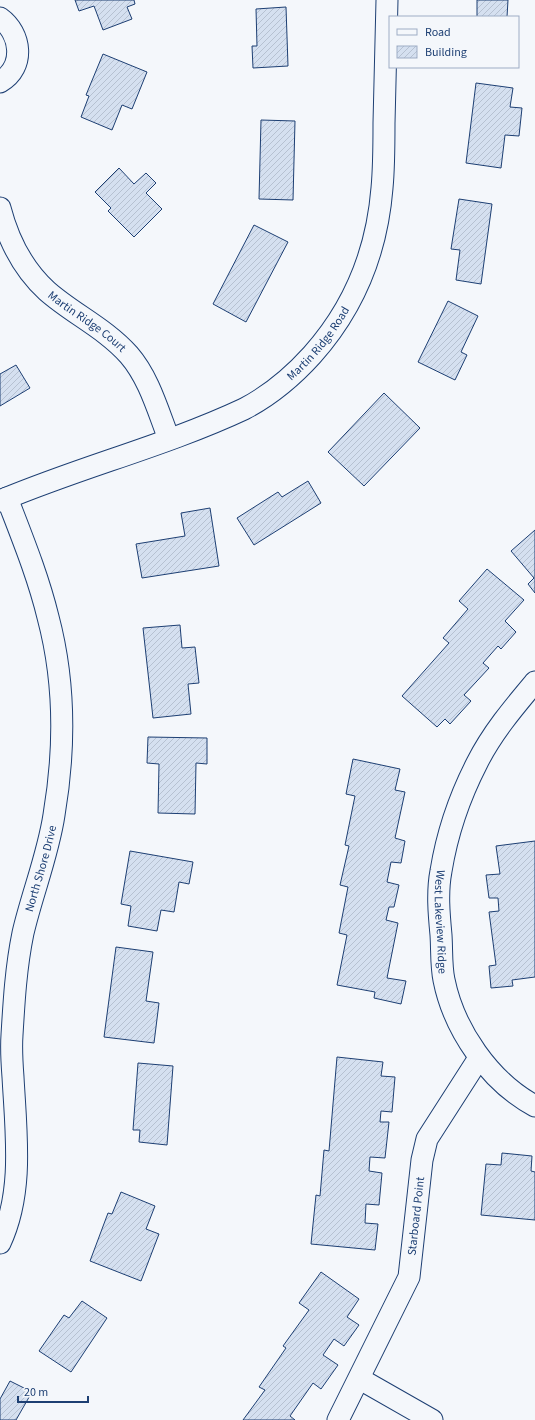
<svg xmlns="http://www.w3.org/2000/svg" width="535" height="1420" font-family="'Source Sans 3',sans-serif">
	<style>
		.building { fill: url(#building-hatch); stroke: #1d3f73 }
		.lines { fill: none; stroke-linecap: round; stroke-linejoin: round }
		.street-casing { stroke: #1d3f73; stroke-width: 23 }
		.street { stroke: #f4f7fb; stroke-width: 21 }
		.labels { text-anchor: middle; stroke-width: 3; stroke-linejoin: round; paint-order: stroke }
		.street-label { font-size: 12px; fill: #1d3f73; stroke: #f4f7fb }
	</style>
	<defs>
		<pattern id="building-hatch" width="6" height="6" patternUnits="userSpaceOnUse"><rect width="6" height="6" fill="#d5e0f0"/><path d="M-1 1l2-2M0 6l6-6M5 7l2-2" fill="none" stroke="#b6c1d1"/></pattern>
	</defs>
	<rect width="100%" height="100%" fill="#f4f7fb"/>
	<path class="building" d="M75 0H134L135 4 127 7 132 19 103 30 94 6 79 11Z
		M477 0H508L507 17H477Z
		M286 7 288 66 253 68 252 46H257L256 9Z
		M103 54 147 72 132 109 122 105 112 130 81 117 89 96 86 95Z
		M476 83 513 88 510 107 522 108 519 136 505 135 501 168 466 163Z
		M261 120 295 121 293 200 259 199Z
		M119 168 134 184 146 173 156 183 146 193 162 209 134 237 108 211 111 208 95 192Z
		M459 199 492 204 481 284 456 280 460 250 451 249Z
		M254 225 288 242 246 322 213 304Z
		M448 301 478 316 461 352 467 355 455 380 418 362Z
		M16 365 30 388 0 406V374Z
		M384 393 420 428 364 486 328 452Z
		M308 481 321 503 254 545 237 518 278 492 282 497Z
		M210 508 219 566 142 578 136 544 185 536 181 513Z
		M535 530V593L528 584 534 578 511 551Z
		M487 569 524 600 505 621 516 632 501 649 498 646 483 663 489 668 464 695 471 701 450 724 445 719 437 727 402 696 449 643 443 638 468 609 459 601Z
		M180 625 182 648 195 647 199 683 188 684 191 714 153 718 143 628Z
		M148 737 207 738V764L196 763 195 814 158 813 159 764 147 763Z
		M353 759 400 769 395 790 405 792 395 838 405 841 401 863 391 862 387 882 399 885 394 907H389L386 920 398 923 387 978 406 981 401 1004 374 998 375 992 337 985 347 935 339 933 348 887 340 885 349 846 345 845 355 796 346 794Z
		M535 841V977L512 980 513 986 491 988 489 966 496 965 489 912 499 911 498 898H489L486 875 500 874 496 846Z
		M130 851 193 862 189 884 179 882 174 912 161 910 157 931 128 926 131 906 121 904Z
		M116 947 153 952 146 1001 159 1003 154 1043 104 1037Z
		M337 1057 383 1062 381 1076 395 1077 392 1112 381 1111 380 1122H389L385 1158 370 1157 369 1171 382 1173 379 1205 366 1204 365 1223 378 1224 375 1250 311 1244 316 1195 320 1196 324 1150 329 1151Z
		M138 1063 173 1066 167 1145 139 1142 140 1130H133Z
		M502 1153 532 1156 531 1171 535 1172V1220L481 1215 486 1164 501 1165Z
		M121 1192 155 1206 146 1229 159 1234 141 1281 90 1261 108 1213 112 1214Z
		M321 1272 359 1299 347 1317 359 1325 344 1346 334 1339 323 1355 338 1365 321 1389 313 1383 290 1416 295 1420H243L265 1390 259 1387 286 1348 283 1346 309 1310 299 1303Z
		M82 1301 107 1318 71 1372 39 1351 64 1315 69 1318Z
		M10 1381 32 1392 16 1420H0V1399Z"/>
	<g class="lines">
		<defs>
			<g id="street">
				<path d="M0 18C21 33 26 67 0 82"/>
				<path id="s1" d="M0 208C8 239 23 269 47 291 73 314 105 328 129 355 149 378 158 411 169 439"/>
				<path id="s2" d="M0 501C80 467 165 446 244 409 269 396 293 376 312 355 354 308 377 251 382 188 384 167 384 145 384 123 385 82 386 41 387 0"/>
				<path id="s3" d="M535 682C514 707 492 733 477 763 460 796 447 834 441 871 437 892 439 914 441 935 442 950 441 966 444 980 454 1030 490 1082 535 1106"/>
				<path id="s4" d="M0 1243C24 1192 16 1133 13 1077 12 1064 11 1049 12 1035 14 1001 16 967 23 933 32 894 48 855 54 815 65 750 65 681 48 617 38 576 22 537 7 498"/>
				<path d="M360 1379 432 1420"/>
				<path id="s5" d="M338 1420 409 1277 422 1160 427 1139 479 1058"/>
			</g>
		</defs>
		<use href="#street" class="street-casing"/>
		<use href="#street" class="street"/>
	</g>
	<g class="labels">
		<g class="street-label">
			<text dy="4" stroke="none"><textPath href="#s1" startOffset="147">Martin Ridge Court</textPath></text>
			<text dy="4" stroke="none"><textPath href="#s2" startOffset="361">Martin Ridge Road</textPath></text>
			<text dy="4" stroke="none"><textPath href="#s4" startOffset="380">North Shore Drive</textPath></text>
			<text dy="4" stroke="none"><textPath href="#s3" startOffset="265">West Lakeview Ridge</textPath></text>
			<text dy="4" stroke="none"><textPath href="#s5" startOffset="221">Starboard Point</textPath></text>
		</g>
	</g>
	<rect x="389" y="16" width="130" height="52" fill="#f4f7fb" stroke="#9eadc5"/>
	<rect x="397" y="29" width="20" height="6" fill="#f4f7fb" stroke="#9eadc5"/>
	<text x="425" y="36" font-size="12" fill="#1d3f73">Road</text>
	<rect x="397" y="46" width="20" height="12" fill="url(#building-hatch)" stroke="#9eadc5"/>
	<text x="425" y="56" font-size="12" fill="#1d3f73">Building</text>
	<path d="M18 1396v6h70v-6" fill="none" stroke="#1d3f73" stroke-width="2"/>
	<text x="24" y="1396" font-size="12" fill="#1d3f73" stroke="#f4f7fb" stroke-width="3" paint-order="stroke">20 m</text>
</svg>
